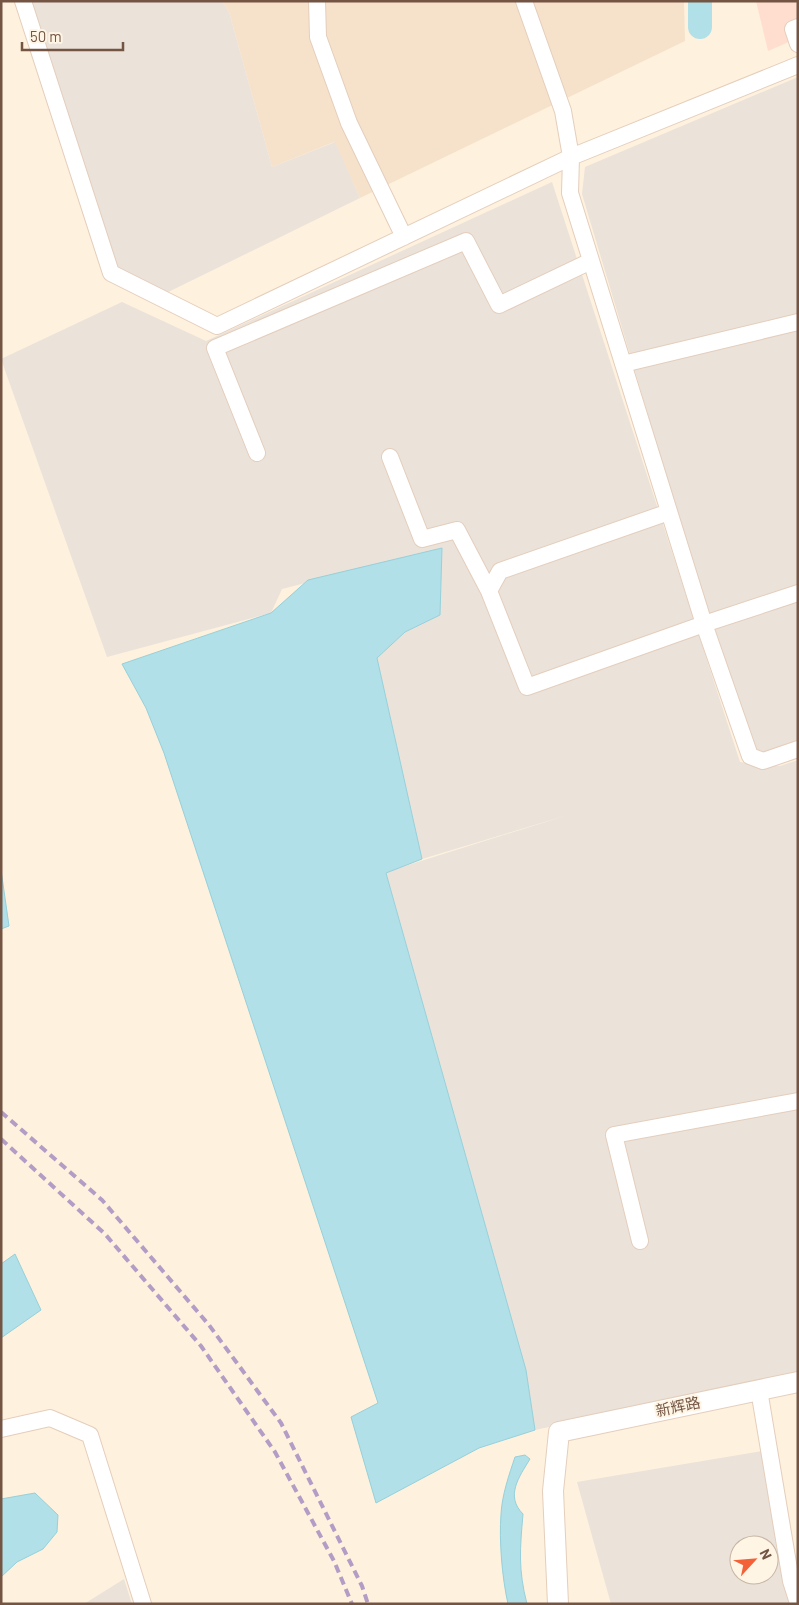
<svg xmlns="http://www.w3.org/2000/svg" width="799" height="1605" font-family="Barlow,'Noto Sans SC',sans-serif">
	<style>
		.residential { fill: #f6e2cb }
		.commercial { fill: #ffdecf }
		.industrial { fill: #ebe2da; fill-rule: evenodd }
		.water { fill: #b1e0e8; stroke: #96d0da }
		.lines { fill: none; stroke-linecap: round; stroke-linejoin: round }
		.river { stroke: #b1e0e8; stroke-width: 24 }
		.minor-casing { stroke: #e4cebc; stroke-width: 18 }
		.tertiary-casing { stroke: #e4cebc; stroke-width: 22 }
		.minor { stroke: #fff; stroke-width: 16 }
		.tertiary { stroke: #fff; stroke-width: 20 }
		.rail { stroke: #b39cc6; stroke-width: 4; stroke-dasharray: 8 5; stroke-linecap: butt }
		.labels { text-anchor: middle; stroke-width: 4; stroke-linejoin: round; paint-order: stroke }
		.street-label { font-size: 15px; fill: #745544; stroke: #fff5e4 }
	</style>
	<rect width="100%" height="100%" fill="#fef1dd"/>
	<path class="residential" d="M222 1H684L685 41 360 198 334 142 272 167 229 12Z"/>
	<path class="commercial" d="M756 1H798V38L768 51Z"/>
	<path class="industrial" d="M25 1H222L229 12 272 167 335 142 360 198 158 297 111 273Z
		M798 77V749L750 756 582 194 585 167Z
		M552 182 740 762 780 766 798 760V1373L535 1430 526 1370 386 872 571 814 422 859 377 658 405 632 440 615 442 548 282 589 271 613 107 657 1 359 122 302 206 341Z
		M769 1450 790 1604H611L577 1482ZM739 1545H769V1575H739Z
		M124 1579 132 1604H84Z"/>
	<path class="water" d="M442 548 440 615 405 632 377 658 422 859 386 873 526 1370 535 1430 479 1448 376 1503 351 1417 378 1403 164 753 146 708 122 664 271 613 308 580Z
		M1 870 9 926 1 929Z
		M15 1254 41 1310 1 1338V1264Z
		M525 1455 530 1459C519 1477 505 1496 523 1514 520 1549 518 1569 527 1604H508C502 1577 499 1541 501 1514 502 1495 509 1475 515 1457Z
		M35 1493 58 1515 57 1532 43 1549 17 1562 1 1577V1499Z"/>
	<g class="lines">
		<path class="river" d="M700 1V27"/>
		<defs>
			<path id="minor" d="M23 1 111 273 217 326 571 157 798 65
				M317 1 318 37 349 123 404 237
				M524 1 563 111 571 157 570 193 704 624 750 756 763 761 798 749
				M798 27 793 29 798 44
				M623 364 798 322
				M257 453 215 348 466 241 499 305 591 261
				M390 457 422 539 457 530 489 591 527 687 704 624 798 593
				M489 591 500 571 669 512
				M640 1241 614 1135 798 1101
				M759 1390 791 1581 798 1603
				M1 1429 50 1418 90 1435 143 1604"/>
			<path id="tertiary" d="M558 1604 553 1491 559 1432 798 1382"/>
		</defs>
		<use href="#minor" class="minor-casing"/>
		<use href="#tertiary" class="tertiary-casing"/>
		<use href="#minor" class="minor"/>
		<use href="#tertiary" class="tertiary"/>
		<path class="rail" d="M1 1112 102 1200 209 1325 281 1423 362 1586 368 1604
			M1 1139 105 1234 201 1346 275 1452 334 1561 352 1604"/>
	</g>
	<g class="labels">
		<g class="street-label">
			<text transform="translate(678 1407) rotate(-12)" y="5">新辉路</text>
		</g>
	</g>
	<rect width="799" height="1605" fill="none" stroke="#745544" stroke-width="5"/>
	<g transform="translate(754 1560) rotate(64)"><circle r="24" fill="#fff5e4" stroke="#c7b5a4"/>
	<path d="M0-4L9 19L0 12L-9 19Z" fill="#f26138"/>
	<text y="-8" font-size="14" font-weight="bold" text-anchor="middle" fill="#745544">N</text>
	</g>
	<path d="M22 42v8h101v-8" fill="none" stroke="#745544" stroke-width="2.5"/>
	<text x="30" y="42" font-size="15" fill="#745544" stroke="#fff5e4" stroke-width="4" paint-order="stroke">50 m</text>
</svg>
